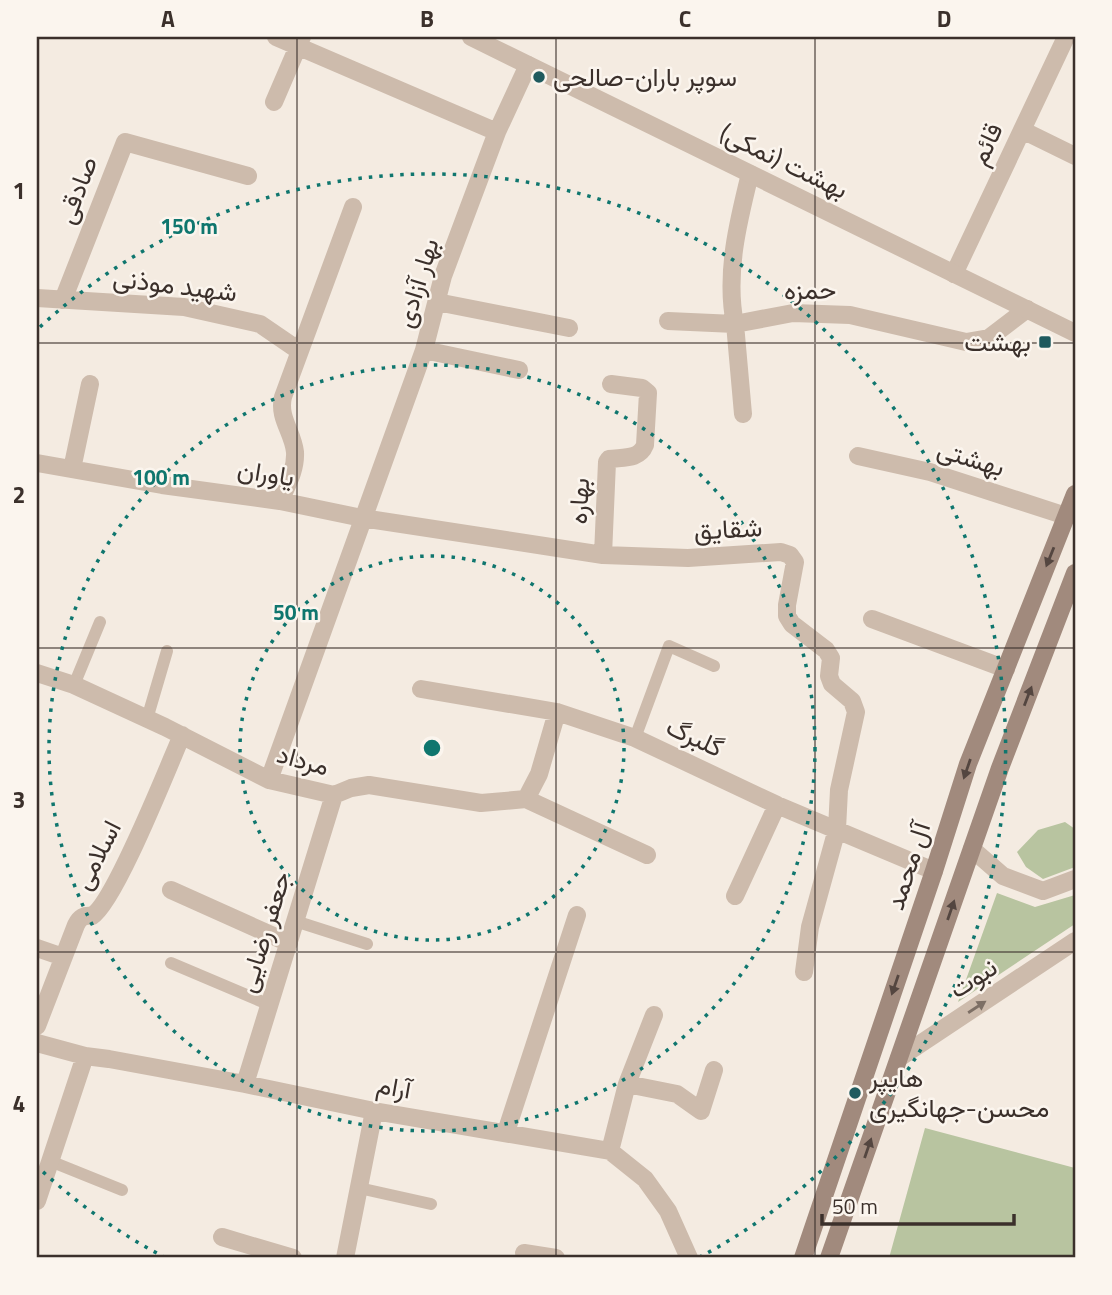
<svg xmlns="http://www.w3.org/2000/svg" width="1112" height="1295" font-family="'Titillium Web',Vazirmatn,sans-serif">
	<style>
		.green { fill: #b8c4a0 }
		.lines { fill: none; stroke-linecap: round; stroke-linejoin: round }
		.service { stroke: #cdbbac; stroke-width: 12 }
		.minor { stroke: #cdbbac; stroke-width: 18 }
		.tertiary { stroke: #cdbbac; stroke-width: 18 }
		.secondary { stroke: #a18a7d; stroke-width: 18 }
		.oneway { fill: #544640 }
		.oneway2 { fill: #7d6f65 }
		.grid { fill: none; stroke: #3b302b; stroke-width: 2; stroke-opacity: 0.55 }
		.ring { fill: none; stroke: #0f766e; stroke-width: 3.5; stroke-dasharray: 3.5 7 }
		.poi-dot { fill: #1f5a5e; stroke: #fbf5ee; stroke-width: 2.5 }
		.labels { text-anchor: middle; stroke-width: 5; stroke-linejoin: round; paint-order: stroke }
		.poi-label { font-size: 26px; fill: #3b302b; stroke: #fbf5ee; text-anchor: start }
		.street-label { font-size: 26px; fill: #3b302b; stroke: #fbf5ee }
		.centre { fill: #0f766e; stroke: #fbf5ee; stroke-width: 3.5 }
		.ring-label { font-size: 21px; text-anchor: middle; font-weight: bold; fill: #0f766e; stroke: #fbf5ee; stroke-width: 5; stroke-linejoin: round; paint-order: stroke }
		.neatline { fill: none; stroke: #3b302b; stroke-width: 2.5 }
		.grid-label { font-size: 23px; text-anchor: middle; font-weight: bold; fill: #3b302b }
	</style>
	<rect width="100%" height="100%" fill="#f4ebe1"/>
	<path class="green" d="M1065 822 1075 829V867L1043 879 1026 867 1017 852 1038 830Z
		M997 893 1035 907 1075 895V924L958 1002Z
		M925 1128 1075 1168V1258H889Z"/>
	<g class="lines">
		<path class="service" d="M74 685 100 622
			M147 719 167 651
			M635 738 669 646 714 666
			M295 921 367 944
			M171 963 270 1005
			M50 1161 122 1190
			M359 1188 431 1204"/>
		<path class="minor" d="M276 37 497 132
			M274 102 302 37
			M1022 130 1075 156
			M750 174C738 222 725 274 735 324L793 313 850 315 966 342 989 338 1027 309
			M954 274 1066 37
			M37 298 184 307 260 324 298 350
			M63 300 125 142 248 176
			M437 302 569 328
			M668 321 735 324 743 414
			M424 350 519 370
			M858 456 930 472 1066 516
			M37 463 162 485 280 501 362 518 603 555 688 558 781 552 790 555 795 562 787 605V616L792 624 826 650 831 658 829 676 832 684 852 701 856 712 839 790 837 829 810 927 804 972
			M72 469 90 384
			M280 501C287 485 296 470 295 452 293 432 278 418 283 397L353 207
			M603 555 607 462 609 459C623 457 639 460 645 445L648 393 642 388 611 384
			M872 619 1006 669
			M37 673 74 685 165 727 269 780 334 795 351 788 369 785 481 803 526 799 539 774 557 712
			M421 689 557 712 635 738 777 805 934 871
			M269 780 424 350 443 276 497 132 528 65
			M526 799 647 855
			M171 890 289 943
			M735 896 777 805
			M37 948 63 957
			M37 1026 76 925C80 917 84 915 92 916 115 902 168 767 182 735
			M37 1043 85 1056 109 1059 245 1084 374 1111 610 1151 645 1179 668 1211 689 1258
			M245 1084 334 795
			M627 1084 654 1015
			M506 1132 577 915
			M610 1151 627 1084 677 1094 701 1111 714 1070
			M37 1201 85 1056
			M222 1237 293 1258
			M524 1253 556 1258
			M345 1258 374 1111"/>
		<path class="tertiary" d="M471 37 1075 333
			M972 849 1003 876 1043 891 1075 879
			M899 1058 1075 941"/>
		<path class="secondary" d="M803 1258 934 871 968 764 1075 494
			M829 1258 1000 768 1075 573"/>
	</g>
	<defs><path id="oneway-solid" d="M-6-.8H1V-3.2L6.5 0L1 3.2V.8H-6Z" transform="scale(1.75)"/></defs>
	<g class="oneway">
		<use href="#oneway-solid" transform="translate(1050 557) rotate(112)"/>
		<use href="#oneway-solid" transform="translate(1028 696) rotate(-69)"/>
		<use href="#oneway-solid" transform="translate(967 769) rotate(109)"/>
		<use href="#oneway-solid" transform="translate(951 910) rotate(-71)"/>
		<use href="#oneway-solid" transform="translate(895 985) rotate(109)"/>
		<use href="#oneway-solid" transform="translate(868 1148) rotate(-71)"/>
	</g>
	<use class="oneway2" href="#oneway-solid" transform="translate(977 1007) rotate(-33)"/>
	<path class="grid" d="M297 37V1258M556 37V1258M815 37V1258M37 343H1075M37 648H1075M37 952H1075"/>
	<g class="ring">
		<circle cx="432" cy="748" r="192"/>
		<circle cx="432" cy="748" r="383"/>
		<path d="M166 1258A575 575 0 0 1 40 1169M40 327A575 575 0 1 1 698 1258"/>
	</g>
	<g class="poi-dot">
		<circle cx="539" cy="77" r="7"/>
		<rect x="1038" y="335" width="14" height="14" rx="3.5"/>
		<circle cx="855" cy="1093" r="7"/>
	</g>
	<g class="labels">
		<g class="poi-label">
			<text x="553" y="86">سوپر باران-صالحی</text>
			<text x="1031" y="351" text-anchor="end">بهشت</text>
			<text x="869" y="1087">هایپر<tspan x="869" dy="30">محسن-جهانگیری</tspan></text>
		</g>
		<g class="street-label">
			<text transform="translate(986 144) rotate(-65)" y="9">قائم</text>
			<text transform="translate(784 161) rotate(26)" y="9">بهشت (نمکی)</text>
			<text transform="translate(77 190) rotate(-69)" y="9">صادقی</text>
			<text transform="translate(417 283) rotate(-73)" y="9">بهار آزادی</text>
			<text transform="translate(175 285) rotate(7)" y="9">شهید موذنی</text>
			<text transform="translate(810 290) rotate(-1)" y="9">حمزه</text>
			<text transform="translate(971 458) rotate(17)" y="9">بهشتی</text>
			<text transform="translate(266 473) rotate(9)" y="9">یاوران</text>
			<text transform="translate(579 501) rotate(-87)" y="9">بهاره</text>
			<text transform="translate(728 529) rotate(-3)" y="9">شقایق</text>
			<text transform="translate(695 737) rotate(25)" y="9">گلبرگ</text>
			<text transform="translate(303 760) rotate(15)" y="9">مرداد</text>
			<text transform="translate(97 855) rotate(-63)" y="9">اسلامی</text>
			<text transform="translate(908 866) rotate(-72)" y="9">آل محمد</text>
			<text transform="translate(264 932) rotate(-73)" y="9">جعفر رضایی</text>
			<text transform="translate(973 978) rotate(-33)" y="9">نبوت</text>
			<text transform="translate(394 1087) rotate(10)" y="9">آرام</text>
		</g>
	</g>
	<circle cx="432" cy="748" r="10" class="centre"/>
	<g class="ring-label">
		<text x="189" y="234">150 m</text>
		<text x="161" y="485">100 m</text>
		<text x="296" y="620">50 m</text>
	</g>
	<rect width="1112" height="1295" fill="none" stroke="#fbf5ee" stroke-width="77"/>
	<path d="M822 1214v10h192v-10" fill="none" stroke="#3b302b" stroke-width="3.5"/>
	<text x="832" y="1214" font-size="21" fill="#3b302b" stroke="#fbf5ee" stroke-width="5" paint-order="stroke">50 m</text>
	<rect x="38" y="38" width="1036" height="1218" class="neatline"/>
	<g class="grid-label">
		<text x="168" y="27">A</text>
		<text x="427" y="27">B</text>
		<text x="685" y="27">C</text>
		<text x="944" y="27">D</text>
		<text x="19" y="199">1</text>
		<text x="19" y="503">2</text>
		<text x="19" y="808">3</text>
		<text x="19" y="1112">4</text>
	</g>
</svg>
